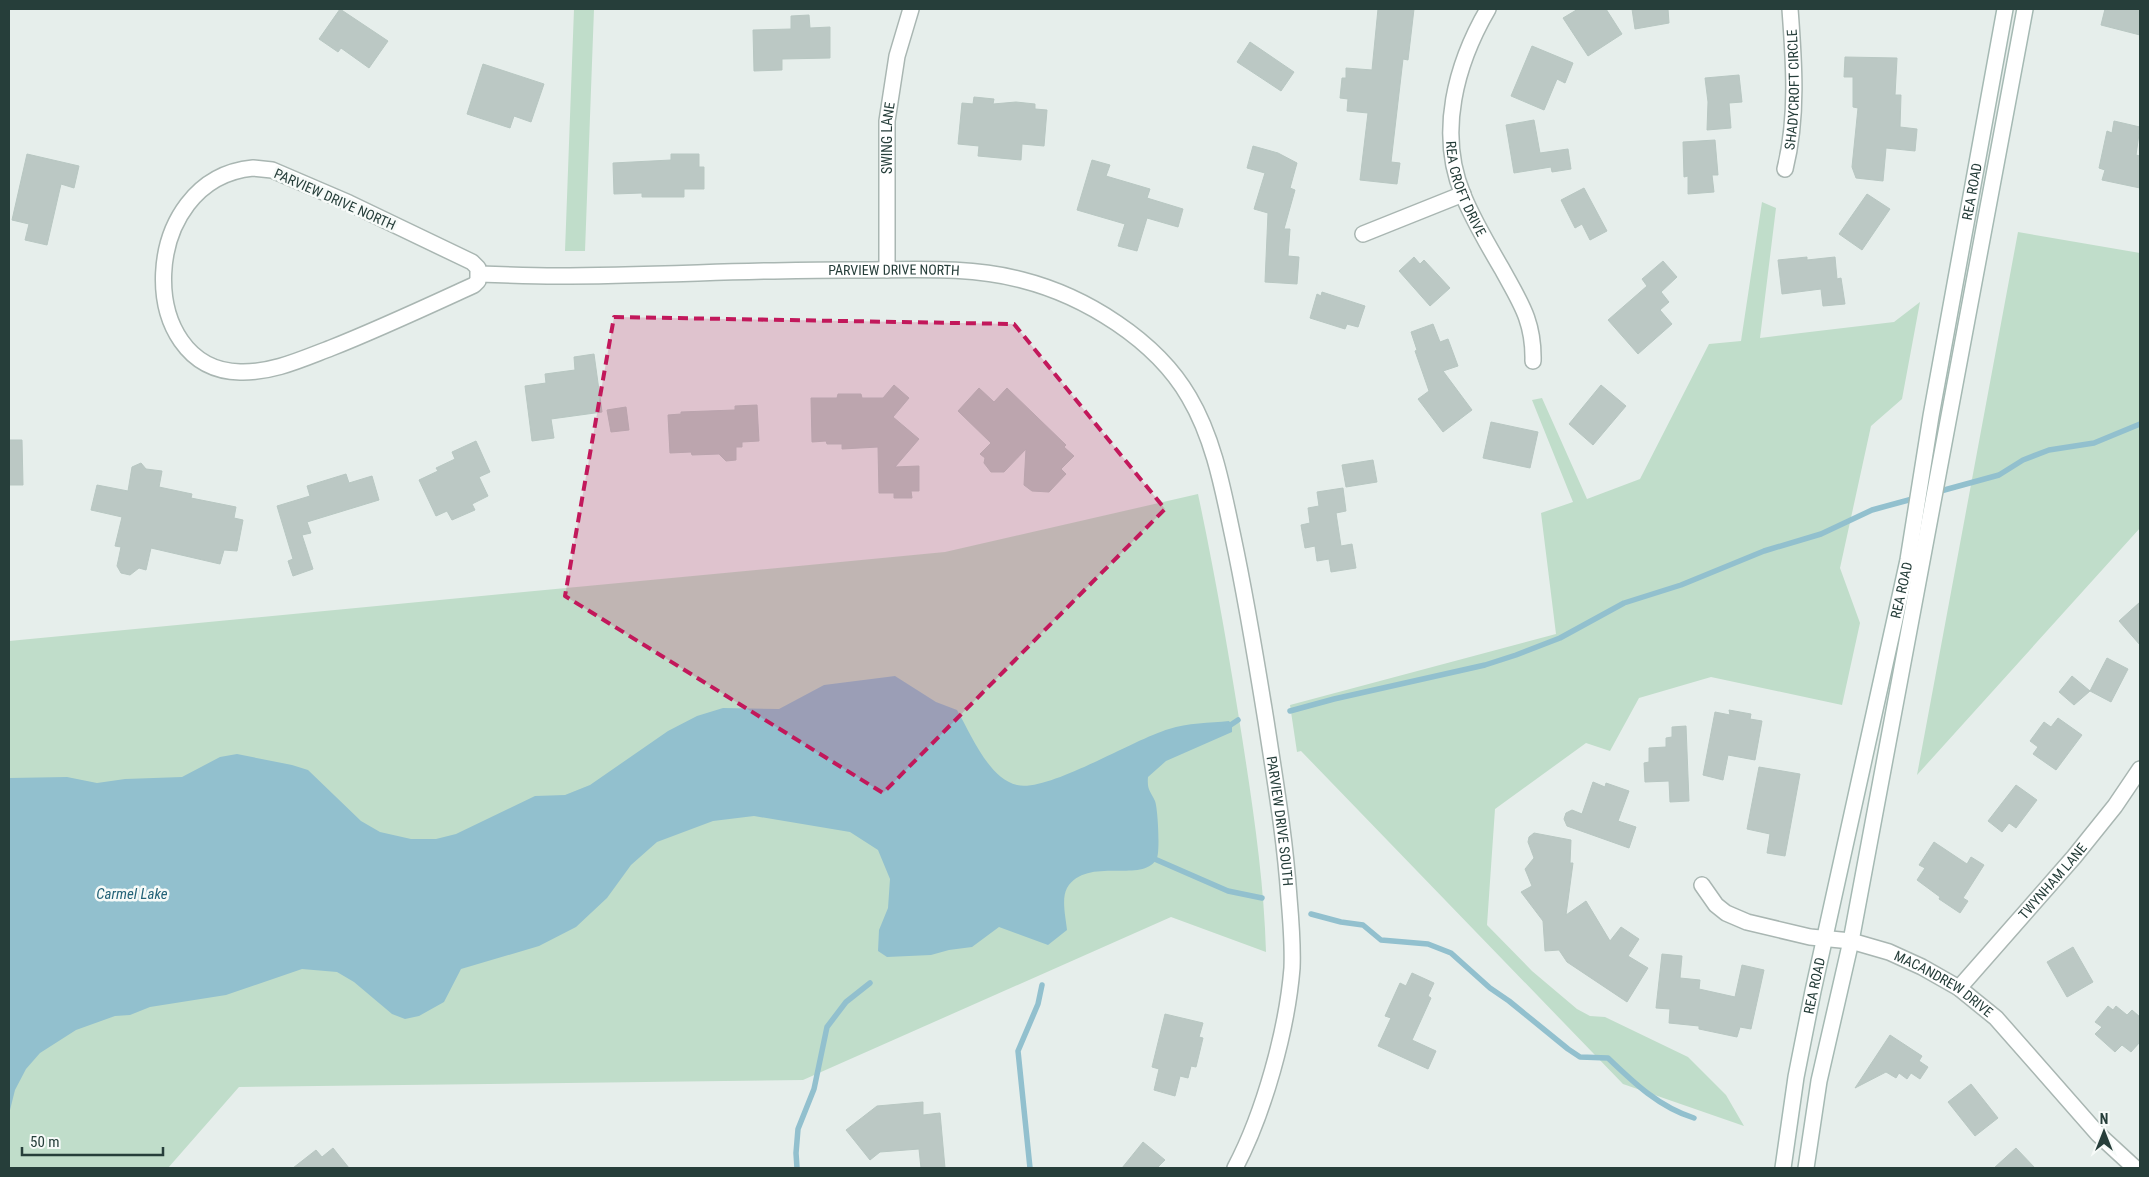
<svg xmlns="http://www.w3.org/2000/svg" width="2149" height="1177" font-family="'Roboto Condensed',sans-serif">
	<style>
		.green { fill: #c0ddca }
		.water { fill: #92c0ce }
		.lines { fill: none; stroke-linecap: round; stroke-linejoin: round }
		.stream { stroke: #92c0ce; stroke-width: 5.5 }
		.building { fill: #bbc8c4; stroke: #b8c7c2 }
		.street-casing { stroke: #a9b6b2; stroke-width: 18 }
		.secondary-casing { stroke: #a5b9b3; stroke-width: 18 }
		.street { stroke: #fff; stroke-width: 15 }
		.secondary { stroke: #fff; stroke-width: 15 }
		.marked { fill: #c2185b; fill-opacity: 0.2; stroke: #c2185b; stroke-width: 4; stroke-dasharray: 10 6; stroke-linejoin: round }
		.labels { text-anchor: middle; stroke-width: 5; stroke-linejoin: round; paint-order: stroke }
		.street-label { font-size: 14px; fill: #263e3a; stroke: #f6faf8 }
		.water-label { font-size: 15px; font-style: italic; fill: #236277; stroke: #f6faf8 }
	</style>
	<rect width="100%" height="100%" fill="#e6eeeb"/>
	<path class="green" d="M574 9H594L585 251H565Z
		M1762 202 1776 208 1760 338 1894 322 1920 302 1902 399 1871 426 1840 568 1860 623 1842 705 1711 677 1639 698 1610 751 1586 743 1495 809 1487 925 1532 971 1577 1009 1590 1016 1605 1017 1688 1057 1726 1095 1744 1126 1623 1084 1301 751 1297 752 1290 705 1556 634 1541 513 1573 502 1532 400 1542 398 1587 499 1640 479 1709 344 1741 341Z
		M2018 232 2140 253V528L1917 775Z
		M1198 494C1215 574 1229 655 1242 737 1253 808 1264 880 1266 952L1171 917 803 1080 239 1087 168 1168H9V641L945 552Z"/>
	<path class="water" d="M895 676 936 702 957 710C971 734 988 778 1017 785 1047 793 1134 739 1169 729 1187 723 1210 723 1229 721L1232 725V732L1166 761 1148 777C1147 790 1150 790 1155 801 1158 809 1160 851 1157 858 1144 885 1087 855 1067 888 1061 899 1066 918 1067 930L1048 945 999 927 972 947 949 950 931 955 887 957 878 951 879 930 888 908 890 879 878 850 850 832 754 816 713 821 657 842 631 865 607 898 576 927 539 946 461 969 444 1002 419 1016 405 1019 392 1014 354 982 337 972 302 969 226 995 150 1007 130 1015 115 1016 76 1030 40 1053 26 1069 15 1090 9 1114V778L67 777 97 783 125 779 182 777 220 757 237 754 292 765 308 770 361 821 380 832 411 839H436L456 834 535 796 565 795 590 785 668 731 697 716 723 708 779 709 824 685Z"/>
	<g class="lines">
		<path class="stream" d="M1937 492 1999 475 2023 460 2049 450 2094 443 2140 424
			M1290 711 1334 699 1485 665 1516 655 1560 638 1624 603 1681 585 1764 551 1821 534 1872 510 1916 498
			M1226 728 1238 720
			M1150 857 1228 891 1262 898
			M1311 914 1341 922 1363 925 1381 940 1428 944 1451 953 1490 988 1509 1001 1568 1049 1580 1057 1608 1058C1634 1083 1659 1107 1694 1118
			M797 1168 796 1153 798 1129 814 1089 827 1027 846 1002 870 983
			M1030 1168 1018 1051 1038 1004 1042 985"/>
	</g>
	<path class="building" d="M340 9 388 41 369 68 341 48 338 52 319 39Z
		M1378 9H1414L1408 60 1403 59 1391 162 1400 163 1397 184 1360 180 1368 113 1347 111 1348 99 1340 98 1342 78H1346V68L1372 70Z
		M1578 9H1606L1622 34 1588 56 1563 18Z
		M1632 9H1668L1669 23 1635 29Z
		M2105 9H2140V35L2101 25Z
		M809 15 810 28 830 27V58L782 59V70L754 71 753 30 791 29V16Z
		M1250 42 1294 72 1281 91 1237 62Z
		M1532 46 1573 63 1565 83 1557 79 1544 110 1511 96Z
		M1845 57 1897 58 1895 95H1901L1900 127 1917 129 1915 151 1886 148 1883 181 1856 178 1852 167 1858 108 1853 107V77H1844Z
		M483 64 544 84 531 122 514 116 510 128 467 114Z
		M1739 75 1742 102 1729 103 1731 128 1707 130 1708 102 1705 78Z
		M974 97 994 99 993 104 1016 102 1035 104V109L1047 110 1044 146 1022 144 1021 160 978 156 979 146 958 144 962 103 973 104Z
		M1534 120 1540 153 1568 149 1571 169 1552 172 1551 167 1514 173 1506 125Z
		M2114 121 2140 127 2136 155 2140 156V188L2102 180 2105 170 2099 168 2107 131 2112 133Z
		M1715 140 1718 175H1712L1714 192 1688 194V176L1684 177 1683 142Z
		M1253 146 1278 153 1297 163 1290 188 1295 190 1284 229H1290L1288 256 1299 257 1297 284 1265 282 1268 213 1254 209 1265 173 1247 168Z
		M27 154 79 166 74 188 61 184 47 245 25 240 29 224 12 220Z
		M671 154H699V167H704V189H684V197H642V193L614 194 613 163 671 160Z
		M1092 160 1110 165 1106 176 1150 189 1147 198 1183 209 1178 227 1147 218 1137 251 1118 246 1125 224 1077 210Z
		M1584 188 1607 231 1590 240 1582 224 1575 228 1561 200Z
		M1867 194 1890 209 1862 250 1839 234Z
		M1414 257 1420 264 1424 260 1450 288 1430 306 1399 271Z
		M1807 257V260L1835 257 1837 279 1841 278 1845 304 1823 306 1821 289 1782 294 1778 260Z
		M1663 261 1677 277 1661 292 1669 302 1660 310 1672 324 1638 354 1608 320 1647 286 1642 279Z
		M1322 292 1365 306 1358 327 1347 324 1345 329 1310 318 1317 294 1321 296Z
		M1433 324 1440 342 1448 339 1458 366 1443 371 1472 410 1443 432 1418 399 1429 391 1415 351 1417 350 1411 332Z
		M594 354 602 412 551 419 554 438 532 441 525 386 546 383 545 374 575 370 574 357Z
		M894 385 909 398 893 417 919 439 895 467 919 466V491H911L912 498H894V493H879L878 447 842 449V444H827L826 441 812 442 811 398H837L838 394H861L862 398H883Z
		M1601 385 1626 406 1593 445 1569 424Z
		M979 388 994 402 1007 388 1066 445 1064 447 1074 456 1061 469 1066 474 1049 492 1032 491 1024 485 1026 449 1004 472H991L984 463 985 458 980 454 991 443 958 411Z
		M757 405 759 441 742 442V447H736V460L726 461 719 454 692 455 691 452 670 453 668 415 681 414V412L735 410V406Z
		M626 407 629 430 611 432 607 410Z
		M1491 422 1538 432 1530 468 1483 458Z
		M9 440H22L23 485H9Z
		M476 441 490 472 479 477 488 496 472 504 475 510 452 520 447 511 436 516 419 480 438 471 436 468 455 459 452 452Z
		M1373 460 1377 482 1346 487 1342 465Z
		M141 463 146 469 162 471 159 487 192 494 191 498 236 507 234 518 243 520 237 551 224 550 220 564 151 548 146 570 139 568 130 575 121 573 117 566 121 547 115 546 122 517 91 510 97 485 128 491 132 467Z
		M346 474 349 483 372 476 379 500 307 522 311 533 302 535 313 569 293 576 288 561 293 559 277 506 310 496 307 486Z
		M1343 488 1346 511 1336 513 1341 546 1352 544 1356 568 1331 572 1329 559 1317 561 1315 546 1305 548 1301 525 1310 523 1308 508 1319 506 1317 492Z
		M2140 602V645L2119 621Z
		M2107 658 2128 669 2111 702 2090 691Z
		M2072 676 2090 691 2074 705 2059 692Z
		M1729 710 1751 714 1750 719 1762 721 1755 760 1728 755 1723 780 1703 775 1715 712 1730 715Z
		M2058 718 2082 735 2056 770 2033 754 2038 747 2030 741 2044 722 2051 727Z
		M1686 726 1689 801 1670 802 1669 781 1645 782 1644 763 1649 762V748L1666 747V738L1672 737V727Z
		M1759 767 1800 774 1785 856 1767 853 1770 834 1747 829Z
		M1593 782 1605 787 1606 783 1629 791 1618 821 1636 827 1629 848 1567 826 1564 819 1566 813 1572 810 1582 814Z
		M2016 785 2037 800 2016 828 2009 823 2002 832 1988 821Z
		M1534 833 1571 840 1570 863H1573L1566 915 1586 901 1610 941 1621 927 1639 939 1628 956 1648 968 1627 1002 1567 962 1559 950 1545 951 1543 921 1521 892 1532 886 1525 869 1534 858 1528 842 1529 837Z
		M1934 842 1967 864 1971 857 1984 865 1963 898 1968 901 1960 913 1939 899 1940 897 1917 880 1925 868 1919 865Z
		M2073 947 2093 982 2067 997 2047 962Z
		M1662 954 1682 956 1680 978 1700 980 1699 989 1735 997 1742 965 1764 970 1751 1029 1740 1027 1737 1037 1699 1029V1026L1669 1023 1670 1009 1656 1008Z
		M1412 973 1434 983 1428 996 1431 998 1412 1040 1436 1051 1428 1069 1378 1046 1391 1018 1385 1016 1400 983 1406 986Z
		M2108 1006 2113 1010 2116 1006 2127 1015 2132 1010 2140 1017V1042L2131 1052 2122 1045 2115 1052 2095 1034 2102 1027 2095 1022Z
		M1165 1014 1203 1023 1199 1037 1203 1038 1196 1067 1191 1066 1188 1078 1180 1076 1175 1096 1154 1090 1159 1069 1152 1067Z
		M1890 1035 1922 1056 1919 1061 1928 1067 1920 1079 1911 1073 1907 1079 1899 1073 1896 1078 1886 1072 1855 1088Z
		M1971 1084 1998 1118 1975 1136 1948 1102Z
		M923 1102V1115L940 1113 945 1168H921L919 1149 880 1152 870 1160 846 1130 877 1106Z
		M1143 1142 1165 1160 1157 1168H1122Z
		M333 1148 349 1168H293L316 1150 322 1157Z
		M2016 1148 2035 1168H1994Z"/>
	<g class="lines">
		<defs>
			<g id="street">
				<path id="s1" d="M1488 9C1456 64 1437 133 1463 195 1473 220 1488 245 1502 269 1520 302 1534 321 1533 361"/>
				<path d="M253 168 272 170 349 203 472 262 478 268V281L474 285C426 307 379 329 331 348 302 359 272 373 240 372 134 370 138 179 253 168Z"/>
				<path id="s2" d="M1785 169C1798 117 1794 62 1790 9"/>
				<path d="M1363 234 1463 194"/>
				<path id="s3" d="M887 270V121L897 56 911 9"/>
				<path id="s4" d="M479 274C505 275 531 276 557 276 658 276 758 269 859 270 913 270 969 266 1022 280 1085 296 1156 340 1189 397 1214 439 1223 490 1233 537 1246 598 1256 659 1266 721 1275 780 1285 838 1289 898 1291 921 1293 944 1292 968 1287 1030 1264 1113 1235 1168"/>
				<path id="s5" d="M1702 885 1716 905 1726 913 1747 922 1810 937 1851 941 1889 952 1922 967 1959 988 1996 1018 2098 1134 2135 1168"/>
				<path id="s6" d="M1959 988 2074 857 2115 806 2140 769"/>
			</g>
			<g id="secondary">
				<path id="s7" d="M1783 1168 1796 1077 1813 991 1908 560 1931 416 2005 9"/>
				<path d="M1806 1168 1819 1081 1851 941 2025 9"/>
			</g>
		</defs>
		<use href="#street" class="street-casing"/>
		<use href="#secondary" class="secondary-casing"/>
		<use href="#street" class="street"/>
		<use href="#secondary" class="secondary"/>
	</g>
	<path class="marked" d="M614 317 1014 324 1165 509 883 793 565 596Z"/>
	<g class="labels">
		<g class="street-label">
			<text dy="5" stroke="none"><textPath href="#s2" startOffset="80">SHADYCROFT CIRCLE</textPath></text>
			<text dy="5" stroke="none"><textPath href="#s3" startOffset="132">SWING LANE</textPath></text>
			<text dy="5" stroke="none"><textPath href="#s1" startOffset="189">REA CROFT DRIVE</textPath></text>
			<text dy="5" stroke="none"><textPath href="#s7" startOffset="995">REA ROAD</textPath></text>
			<text transform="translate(335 199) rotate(24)" y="5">PARVIEW DRIVE NORTH</text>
			<text dy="5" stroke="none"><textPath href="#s4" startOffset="415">PARVIEW DRIVE NORTH</textPath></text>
			<text dy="5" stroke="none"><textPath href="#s7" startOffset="590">REA ROAD</textPath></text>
			<text dy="5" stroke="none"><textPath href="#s4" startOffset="1188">PARVIEW DRIVE SOUTH</textPath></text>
			<text dy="5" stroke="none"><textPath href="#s6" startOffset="142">TWYNHAM LANE</textPath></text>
			<text dy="5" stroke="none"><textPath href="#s5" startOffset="269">MACANDREW DRIVE</textPath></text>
			<text dy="5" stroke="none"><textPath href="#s7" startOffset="185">REA ROAD</textPath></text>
		</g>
		<g class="water-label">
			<text x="132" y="899">Carmel Lake</text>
		</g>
	</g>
	<rect width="2149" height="1177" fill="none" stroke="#263e3a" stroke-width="20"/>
	<g transform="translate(2104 1132)" stroke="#f6faf8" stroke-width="4" paint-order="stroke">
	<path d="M0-4L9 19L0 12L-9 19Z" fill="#263e3a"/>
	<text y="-8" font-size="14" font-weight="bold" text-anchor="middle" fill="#263e3a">N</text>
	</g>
	<path d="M22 1147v8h141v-8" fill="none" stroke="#263e3a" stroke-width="2.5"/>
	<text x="30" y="1147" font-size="15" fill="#263e3a" stroke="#f6faf8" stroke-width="4" paint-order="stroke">50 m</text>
</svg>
